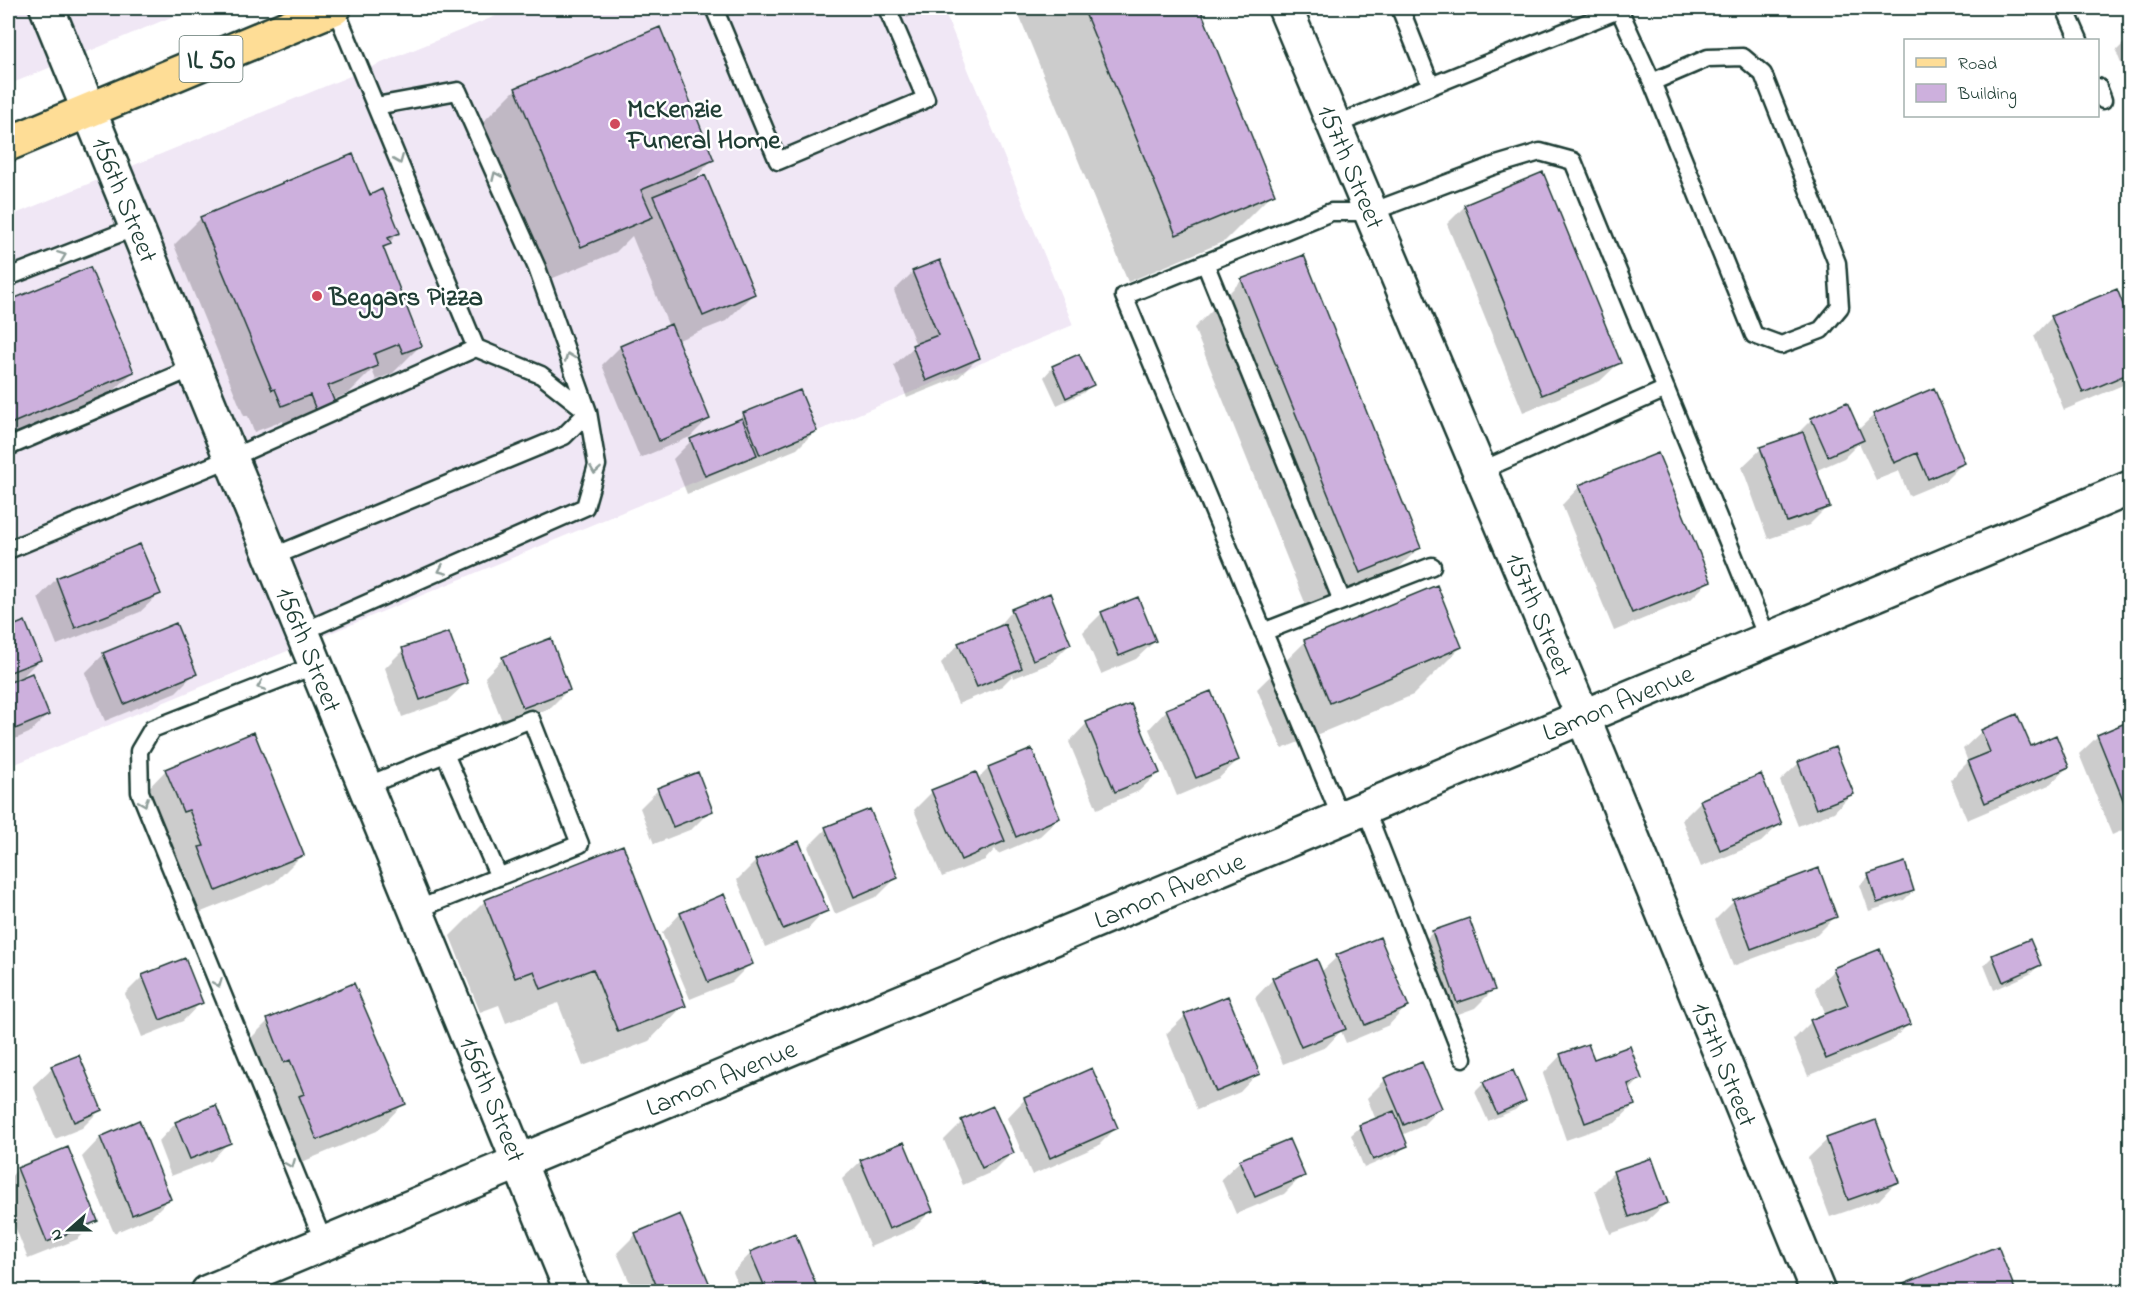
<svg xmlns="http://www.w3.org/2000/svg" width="2138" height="1299" font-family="'Indie Flower',sans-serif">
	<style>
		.built { fill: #f0e7f5 }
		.shadow { fill: #0003 }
		.building { fill: #cdb0dd; stroke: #1f3d34; stroke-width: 1.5 }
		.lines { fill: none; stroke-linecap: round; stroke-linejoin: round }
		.lane-casing { stroke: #1f3d34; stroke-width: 21 }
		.street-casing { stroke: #1f3d34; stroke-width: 38 }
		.primary-casing { stroke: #1f3d34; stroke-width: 38 }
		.lane { stroke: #fff; stroke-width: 16 }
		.street { stroke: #fff; stroke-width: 33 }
		.primary { stroke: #fedd96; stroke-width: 33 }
		.oneway { stroke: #8f9e9a }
		.poi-dot { fill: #d1495b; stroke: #fff; stroke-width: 2 }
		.labels { text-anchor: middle; stroke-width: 5; stroke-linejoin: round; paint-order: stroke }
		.shield { fill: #fff; stroke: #627771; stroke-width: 1.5 }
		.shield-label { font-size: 26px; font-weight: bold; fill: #1f3d34 }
		.poi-label { font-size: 27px; font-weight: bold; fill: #1f3d34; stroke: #fff; text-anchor: start }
		.street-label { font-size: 27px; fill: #1f3d34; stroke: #fff }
	</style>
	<rect width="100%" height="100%" fill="#fff"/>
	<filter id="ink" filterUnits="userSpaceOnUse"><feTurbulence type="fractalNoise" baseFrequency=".0167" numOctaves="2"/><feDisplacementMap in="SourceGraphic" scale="12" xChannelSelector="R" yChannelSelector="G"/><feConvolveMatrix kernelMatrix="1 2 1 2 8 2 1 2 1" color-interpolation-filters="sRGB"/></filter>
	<g filter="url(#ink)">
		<path class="built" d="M8 8H193L8 85Z
			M515 8H943L1073 325 8 767V217Z"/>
		<path class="shadow" d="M903 8H932L907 18Z
			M1016 8H1198L1273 193 1225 241 1128 282Z
			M2130 37V81H2128L2116 51Z
			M516 89 712 160 690 183 753 294 726 321 676 341 709 418 690 437 640 458 602 365 620 347 669 327 632 236 616 252 546 281 481 124Z
			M369 197 398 233 382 251 420 346 393 373 376 380 372 370 349 393 332 400 333 403 289 437 283 421 254 432 248 416H244L174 245 201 218Z
			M1465 206 1619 363 1600 381 1523 412 1447 224Z
			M90 269 133 372 97 407 8 444V303Z
			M913 272 978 358 959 377 907 398 894 365 916 345 894 291Z
			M1242 280 1419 548 1371 595 1312 620 1194 328Z
			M2116 291 2130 326V382L2064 410 2034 336 2052 317Z
			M1079 356 1092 384 1083 393 1057 405 1044 377 1052 368Z
			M744 414 815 431 797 449 687 494 673 459 691 441 735 423Z
			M1874 415 1963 463 1945 481 1909 496 1899 471 1876 480 1859 443 1844 458 1815 471 1828 506 1809 525 1768 539 1742 467 1761 449 1794 437 1812 419 1858 430Z
			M1580 486 1709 581 1691 599 1614 631 1562 505Z
			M139 546 159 594 140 612 57 645 38 598 56 579Z
			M1012 610 1070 644 1051 663 1014 678 1013 675 1002 686 958 704 941 663 959 644 995 630Z
			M1102 613 1155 641 1136 659 1101 674 1083 632Z
			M25 623 39 660 20 679 48 715 29 733 8 742V630Z
			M1305 642 1461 647 1413 695 1282 749 1257 689Z
			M403 650 466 683 447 701 402 717 385 668Z
			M104 654 195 673 176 692 105 721 85 673Z
			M503 658 569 689 550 708 504 726 485 677Z
			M1167 710 1238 760 1219 778 1177 796 1149 729Z
			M2130 722V827L2112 835 2079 754 2098 736Z
			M1087 723 1158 773 1139 791 1097 809 1069 742Z
			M1982 731 2068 767 2049 785 1967 820 1950 780 1968 762 1963 749Z
			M1031 751 1059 818 1040 836 998 854 995 849 985 860 942 877 914 810 932 792 978 779 988 769Z
			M1799 763 1852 793 1834 812 1798 826 1780 781Z
			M166 770 302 855 275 882 189 917 139 798Z
			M1760 776 1780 824 1761 842 1701 867 1682 820 1700 802Z
			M658 790 711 810 692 829 654 844 640 808Z
			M826 829 896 878 878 896 835 914 808 847Z
			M756 861 826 910 808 929 765 947 737 880Z
			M1869 876 1913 891 1904 900 1869 911 1860 885Z
			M723 896 751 963 732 982 690 999 662 933 680 914Z
			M485 901 684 1005 649 1041 583 1066 558 1003 506 1023 499 1005 480 1012 450 936Z
			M1734 901 1835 917 1817 935 1733 966 1715 920Z
			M1468 920 1494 989 1475 1008 1439 1021 1414 951 1432 933Z
			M1380 939 1407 1006 1389 1025 1346 1043 1341 1031 1326 1047 1283 1064 1255 998 1273 979 1321 972 1337 957Z
			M2029 941 2039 965 2030 974 1994 990 1984 965 1993 956Z
			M1834 970 1909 1024 1890 1042 1808 1076 1793 1040 1811 1022 1826 1015 1815 988Z
			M143 976 201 1002 183 1021 142 1037 125 994Z
			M1185 1016 1258 1073 1240 1092 1197 1110 1166 1034Z
			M268 1021 404 1103 377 1131 290 1167 241 1048Z
			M1561 1055 1593 1061 1640 1079 1629 1091 1634 1105 1615 1123 1566 1140 1543 1074Z
			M52 1068 100 1110 82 1128 55 1139 33 1086Z
			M1385 1080 1440 1108 1422 1126 1402 1135 1406 1145 1397 1154 1364 1168 1351 1135 1360 1127 1376 1120 1367 1098Z
			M1484 1083 1524 1101 1515 1110 1488 1121 1475 1092Z
			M1025 1099 1116 1128 1098 1146 1032 1175 1007 1118Z
			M138 1122 170 1198 151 1217 114 1233 82 1157 100 1138Z
			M962 1122 1012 1153 994 1171 963 1185 944 1140Z
			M176 1123 229 1142 211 1161 171 1176 158 1142Z
			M1827 1140 1897 1181 1879 1200 1830 1217 1808 1158Z
			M67 1149 97 1220 78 1239 28 1259 8 1209V1180L17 1170Z
			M1651 1160 1666 1203 1647 1221 1610 1234 1595 1191 1613 1173Z
			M861 1161 931 1211 913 1229 870 1247 842 1179Z
			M1240 1161 1303 1175 1284 1194 1236 1214 1221 1179Z
			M679 1216 711 1292H634L617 1253 636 1234Z
			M751 1253 817 1292H741L733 1272Z"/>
		<path class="building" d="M1083 8H1200L1275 194 1176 235Z
			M660 27 714 160 641 190 653 217 581 247 515 88Z
			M353 154 370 195 382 189 400 233 388 238 391 244 383 247 422 346 403 353 399 344 374 354 378 366 328 386 335 403 316 410 310 395 282 406 275 389 272 390 200 217Z
			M1543 172 1621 363 1542 395 1464 205Z
			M705 175 755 294 703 316 653 196Z
			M1304 255 1421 548 1360 573 1241 279Z
			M940 260 980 358 926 381 912 345 938 335 912 271Z
			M90 267 134 372 8 425V301Z
			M2117 289 2130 322V373L2083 393 2051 316Z
			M671 324 710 419 659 441 620 346Z
			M1079 354 1094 385 1066 398 1052 366Z
			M1934 388 1965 463 1928 479 1917 453 1894 463 1873 414Z
			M800 390 817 431 760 455 743 413Z
			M1847 402 1864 440 1828 456 1811 418Z
			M742 418 757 455 705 476 690 439Z
			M1803 432 1830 507 1787 522 1760 447Z
			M1658 453 1711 581 1632 613 1579 485Z
			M140 544 161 594 75 628 56 578Z
			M1437 585 1462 647 1330 703 1304 640Z
			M1050 593 1071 644 1033 660 1011 609Z
			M1138 597 1156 641 1119 656 1101 612Z
			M25 621 41 660 8 673V628Z
			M176 623 197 674 124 704 103 653Z
			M1005 624 1022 668 977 687 958 643Z
			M449 632 468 683 420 700 402 648Z
			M551 638 570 690 523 708 502 657Z
			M32 673 49 715 8 732V683Z
			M1211 691 1239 760 1196 778 1166 709Z
			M1131 704 1160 773 1115 792 1086 722Z
			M2017 714 2031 746 2056 735 2069 767 1985 803 1968 761 1990 752 1981 730Z
			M2130 721V817L2097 735Z
			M254 732 304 855 216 891 199 847 204 846 189 810 183 812 165 769Z
			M1835 747 1854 794 1816 809 1798 762Z
			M1032 749 1060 818 1016 837 988 767Z
			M698 772 713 811 673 827 657 788Z
			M976 772 1005 841 961 860 931 790Z
			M1761 774 1782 824 1720 850 1700 800Z
			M870 809 898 878 854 897 825 827Z
			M799 841 828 911 783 929 755 860Z
			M623 845 686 1006 618 1032 593 969 541 989 534 971 515 978 484 900Z
			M1905 862 1914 891 1877 903 1868 874Z
			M1819 868 1837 917 1751 949 1733 900Z
			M724 894 753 964 708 982 680 913Z
			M1469 918 1495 990 1457 1003 1432 931Z
			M1380 937 1409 1007 1365 1025 1336 955Z
			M2030 939 2041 965 2003 982 1992 955Z
			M1880 949 1911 1024 1826 1059 1810 1020 1848 1005 1833 968Z
			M185 958 203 1003 160 1020 142 975Z
			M1317 959 1346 1029 1301 1047 1272 978Z
			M354 983 406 1104 317 1140 299 1096 304 1094 290 1060 284 1063 267 1019Z
			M1228 996 1260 1074 1216 1092 1184 1014Z
			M1588 1044 1594 1059 1630 1046 1642 1079 1628 1084 1635 1105 1585 1123 1560 1054Z
			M79 1055 102 1110 74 1122 51 1066Z
			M1422 1062 1442 1108 1404 1125 1384 1078Z
			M1092 1068 1118 1128 1050 1158 1024 1098Z
			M1513 1070 1526 1101 1497 1114 1483 1082Z
			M216 1105 231 1143 190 1159 175 1122Z
			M993 1106 1014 1153 982 1168 961 1120Z
			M1394 1111 1408 1146 1373 1160 1359 1125Z
			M139 1120 171 1199 132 1215 100 1137Z
			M1876 1120 1899 1182 1848 1200 1826 1138Z
			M1289 1139 1305 1176 1255 1197 1239 1160Z
			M904 1142 933 1211 889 1229 860 1160Z
			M68 1147 98 1221 47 1242 17 1168Z
			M1652 1158 1668 1203 1629 1217 1613 1171Z
			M680 1214 713 1292H659L635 1233Z
			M795 1233 819 1292H767L750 1252Z
			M1998 1246 2016 1292H1891V1289Z
			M986 1282 990 1292H961Z"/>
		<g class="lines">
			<defs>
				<path id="lane" d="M335 8 476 348 541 375 588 412
					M714 8 778 161 926 99 887 8
					M1400 8 1431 86
					M2065 8 2079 40
					M1619 9 1652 82 1754 335 1781 345 1821 330 1840 307 1837 263 1763 74 1743 57 1708 58 1652 82
					M2098 87 2103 100
					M1335 125 1623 8
					M1205 263 1342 601
					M8 277 136 227
					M8 447 193 368
					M1480 471 1666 389
					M8 550 231 458 476 348
					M272 557 564 436 588 412
					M302 632 585 507 597 465 588 412 537 268 458 91 376 106
					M1263 632 1432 566
					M316 665 152 729 139 751 140 792 324 1243
					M445 754 499 877
					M366 786 531 719 580 844 416 910
					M1365 808 1463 1058
					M1341 818 1124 296 1331 212H1371L1493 166 1540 152 1573 161 1768 640"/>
				<g id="street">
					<path id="s1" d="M47 8 572 1292"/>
					<path id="s2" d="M1285 8 1583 717 1818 1292"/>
					<path id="s3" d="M208 1292 2130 488"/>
				</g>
				<path id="primary" d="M8 144 334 8"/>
			</defs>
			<use href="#lane" class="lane-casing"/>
			<use href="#street" class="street-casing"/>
			<use href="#primary" class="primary-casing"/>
			<use href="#lane" class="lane"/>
			<use href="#street" class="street"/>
			<use href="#primary" class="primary"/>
		</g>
		<defs><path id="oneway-chevron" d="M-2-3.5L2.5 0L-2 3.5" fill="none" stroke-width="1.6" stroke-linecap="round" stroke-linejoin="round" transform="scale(1.5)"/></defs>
		<g class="oneway">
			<use href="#oneway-chevron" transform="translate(399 160) rotate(68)"/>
			<use href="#oneway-chevron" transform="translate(496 176) rotate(-114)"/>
			<use href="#oneway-chevron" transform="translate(62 256) rotate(-21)"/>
			<use href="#oneway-chevron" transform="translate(569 357) rotate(-110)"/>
			<use href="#oneway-chevron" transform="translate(595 470) rotate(99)"/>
			<use href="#oneway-chevron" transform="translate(442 570) rotate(156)"/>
			<use href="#oneway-chevron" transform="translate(261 686) rotate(159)"/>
			<use href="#oneway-chevron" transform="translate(144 802) rotate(68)"/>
			<use href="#oneway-chevron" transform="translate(218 983) rotate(68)"/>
			<use href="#oneway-chevron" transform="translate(291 1164) rotate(68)"/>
		</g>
	</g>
	<g class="poi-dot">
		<circle cx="615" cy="124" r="6"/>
		<circle cx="317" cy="296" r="6"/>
	</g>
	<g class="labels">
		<rect class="shield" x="179.5" y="36" width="63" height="46" rx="4.5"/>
		<g class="shield-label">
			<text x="211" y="68">IL 50</text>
		</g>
		<g class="poi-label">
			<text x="627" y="117">McKenzie<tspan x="627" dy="31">Funeral Home</tspan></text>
			<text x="329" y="305">Beggars Pizza</text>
		</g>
		<g class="street-label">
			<text dy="9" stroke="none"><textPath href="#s2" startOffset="172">157th Street</textPath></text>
			<text dy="9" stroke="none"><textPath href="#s1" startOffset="207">156th Street</textPath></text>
			<text dy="9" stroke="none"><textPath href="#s2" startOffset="658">157th Street</textPath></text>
			<text dy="9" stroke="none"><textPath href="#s1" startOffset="693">156th Street</textPath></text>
			<text dy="9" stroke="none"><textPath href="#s3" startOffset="1528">Lamon Avenue</textPath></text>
			<text dy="9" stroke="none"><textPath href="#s3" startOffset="1042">Lamon Avenue</textPath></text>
			<text dy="9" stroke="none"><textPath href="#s2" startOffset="1144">157th Street</textPath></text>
			<text dy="9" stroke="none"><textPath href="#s3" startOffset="556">Lamon Avenue</textPath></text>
			<text dy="9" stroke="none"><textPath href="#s1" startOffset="1179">156th Street</textPath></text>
		</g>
	</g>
	<rect width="2138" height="1299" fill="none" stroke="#fff" stroke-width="30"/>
	<rect x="15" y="15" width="2108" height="1269" fill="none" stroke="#1f3d34" stroke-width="2" filter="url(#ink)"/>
	<rect x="1904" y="39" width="195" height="78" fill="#ffffff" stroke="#a5b1ae" stroke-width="1.5"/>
	<rect x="1916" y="58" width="30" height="9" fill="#fedd96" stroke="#a5b1ae" stroke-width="1.5"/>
	<text x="1958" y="69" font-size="18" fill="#1f3d34">Road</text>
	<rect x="1916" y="84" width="30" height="18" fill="#cdb0dd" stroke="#a5b1ae" stroke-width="1.5"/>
	<text x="1958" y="99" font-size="18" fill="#1f3d34">Building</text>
	<g transform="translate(69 1230) rotate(249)" stroke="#ffffff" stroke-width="4.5" paint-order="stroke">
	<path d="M0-4.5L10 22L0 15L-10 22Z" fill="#1f3d34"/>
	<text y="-9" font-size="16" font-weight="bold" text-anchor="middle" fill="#1f3d34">N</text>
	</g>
</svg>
